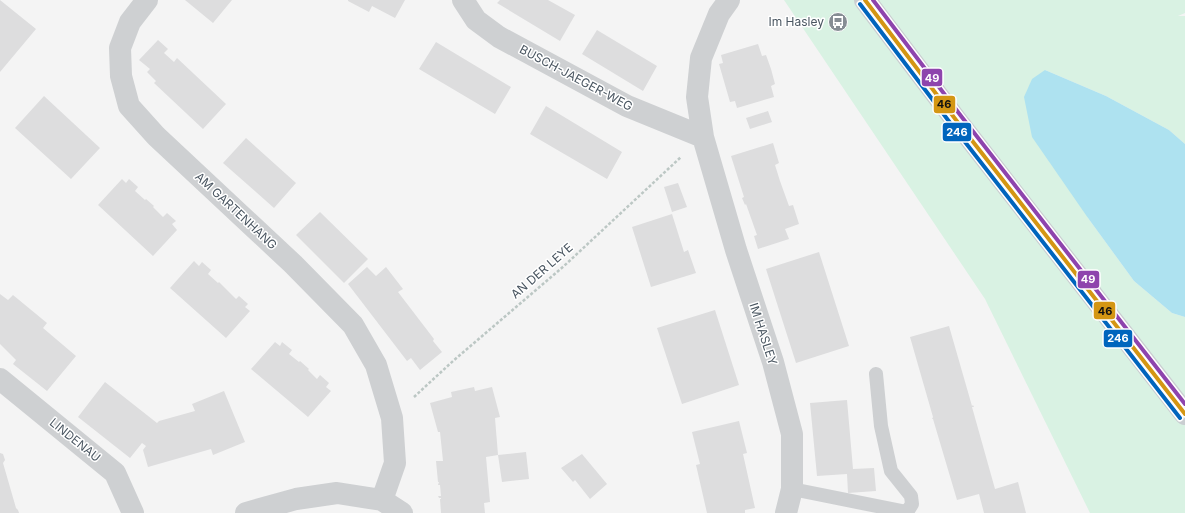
<svg xmlns="http://www.w3.org/2000/svg" width="1185" height="513" font-family="Inter,sans-serif">
	<style>
		.green { fill: #d9f2e3 }
		.water { fill: #aee2f0 }
		.building { fill: #ddddde }
		.lines { fill: none; stroke-linecap: round; stroke-linejoin: round }
		.path { stroke: #bcc7c4; stroke-width: 2.5; stroke-dasharray: 3 2; stroke-linecap: butt }
		.service { stroke: #ced0d2; stroke-width: 14 }
		.minor { stroke: #ced0d2; stroke-width: 22 }
		.primary { stroke: #caced1; stroke-width: 22 }
		.bus-1-casing { stroke: #fff; stroke-width: 7 }
		.bus-2-casing { stroke: #fff; stroke-width: 7 }
		.bus-3-casing { stroke: #fff; stroke-width: 7 }
		.bus-1 { stroke: #d49613; stroke-width: 4 }
		.bus-2 { stroke: #0065bd; stroke-width: 4 }
		.bus-3 { stroke: #8e44ad; stroke-width: 4 }
		.labels { text-anchor: middle; stroke-width: 3; stroke-linejoin: round; paint-order: stroke }
		.poi-label { font-size: 12px; fill: #4a5661; stroke: #fff; text-anchor: end }
		.street-label { font-size: 12px; fill: #4a5661; stroke: #fff }
		.line-badge { stroke: #fff; stroke-width: 1.5 }
		.badge-label { font-size: 11px; text-anchor: middle; font-weight: bold; fill: #fff }
		.pale-badge-label { font-size: 11px; text-anchor: middle; font-weight: bold; fill: #111 }
	</style>
	<rect width="100%" height="100%" fill="#f4f4f4"/>
	<path class="green" d="M784 0H1185V13L1178 16H1185V144L1169 130 1106 96 1045 70 1088 218 1134 281 1172 313 1185 317V513H1090L985 299Z"/>
	<path class="water" d="M1045 70 1106 96 1169 130 1185 144V317L1172 313 1134 281 1088 218 1032 137 1024 97 1032 79Z"/>
	<path class="building" d="M0 0 36 29 0 72Z
		M185 0H232L213 23Z
		M348 0H405L395 18 372 6 369 12 348 1Z
		M500 0H548L575 15 560 41 497 3Z
		M597 30 657 66 643 91 582 54Z
		M158 40 168 49 164 53 174 62 177 58 226 104 203 129 154 83 156 81 147 72 150 69 139 60Z
		M436 42 511 87 495 114 419 69Z
		M758 44 762 56 766 55 771 69 775 84 771 86 774 97 737 108 735 101 730 102 719 64 723 63 721 55Z
		M44 96 100 148 71 179 15 128Z
		M546 106 622 152 607 179 530 134Z
		M768 111 772 122 750 129 746 118Z
		M246 138 296 183 274 208 223 163Z
		M773 143 779 163 775 165 780 181 789 206 793 205 799 224 785 229 789 239 758 249 754 236 757 235 746 204 745 205 742 198 744 197 731 156Z
		M122 179 126 183 129 179 138 187 135 191 145 200 146 199 154 206 153 207 163 217 167 213 176 221 172 224 177 230 153 256 98 205Z
		M678 183 687 207 672 212 664 187Z
		M320 212 368 259 344 283 296 235Z
		M672 214 684 252 688 250 696 273 651 287 632 227Z
		M819 252 849 346 796 363 766 269Z
		M194 261 199 266 202 262 211 270 208 274 218 283 219 282 236 299 239 296 248 304 245 307 250 311 226 338 170 288Z
		M367 267 376 276 386 267 403 289 398 292 434 339 433 341 442 352 420 370 411 358 407 361 348 284Z
		M0 294 8 300 13 295 47 323 43 328 76 356 47 391 13 364 16 360 0 344Z
		M715 310 739 385 682 404 657 328Z
		M949 326 972 406 973 405 974 407H972L995 489 1018 482 1026 513H984L979 494 957 500 933 419H932L933 417 910 337Z
		M275 342 280 346 282 342 292 350 289 354 299 362 300 361 309 369 308 370 317 379 320 375 329 383 326 387 331 391 308 417 251 369Z
		M105 382 157 423 159 421 195 411 192 404 224 391 245 442 213 455 211 449 148 467 143 450 146 446 142 443 130 458 78 417Z
		M474 387 475 391 492 387 500 417 495 418 498 455 486 457 490 502 484 503 485 513H441L440 499H441V498H439L438 496H441L440 485H438L439 482H438L436 461H443L440 432H438L430 403 452 397 451 392Z
		M847 400 853 469 874 468 876 491 848 493 847 474 817 476 810 403Z
		M739 421 747 453 743 454 755 508 745 510V513H707L696 465 700 464 692 432Z
		M526 452 529 479 502 482 498 455Z
		M0 453 3 454 5 460 3 463 16 508 18 510 19 513H0Z
		M582 454 607 484 590 499 575 480 573 482 561 468Z"/>
	<g class="lines">
		<path class="path" d="M414 397 453 361 564 266 681 157"/>
		<path class="service" d="M792 489 907 512 912 504 911 496 891 471 881 426 876 374"/>
		<path class="minor" d="M147 0 130 22 120 48 121 76 129 106 156 136 293 264 353 325 376 365 392 418 395 463 382 500
			M463 0 476 20 499 37 627 106 703 137
			M729 0 719 14 701 58 697 97 703 137 736 250 773 362 792 434V489L786 513
			M0 379 115 473 133 513
			M246 513 296 499 337 493 382 500 402 513"/>
		<path class="primary" d="M865 0 956 120 1185 414"/>
		<defs>
			<path id="bus-1" d="M865 0 956 120 1185 414"/>
			<path id="bus-2" d="M860 4 951 124 1180 418"/>
			<path id="bus-3" d="M873 0 961 116 1185 404"/>
		</defs>
		<use href="#bus-1" class="bus-1-casing"/>
		<use href="#bus-2" class="bus-2-casing"/>
		<use href="#bus-3" class="bus-3-casing"/>
		<use href="#bus-1" class="bus-1"/>
		<use href="#bus-2" class="bus-2"/>
		<use href="#bus-3" class="bus-3"/>
	</g>
	<defs>
		<symbol id="bus-disc" viewBox="-11 -11 22 22"><circle r="9.5" fill="#868d94" stroke="#fff"/><path d="M-5-6H5V4H4V6H2V4H-2V6H-4V4H-5ZM-3.5-4V0h7V-4ZM-3.5 1.2v1.5H-2V1.2ZM2 1.2v1.5H3.5V1.2Z" fill="#fff"/></symbol>
	</defs>
	<g fill-rule="evenodd">
		<use href="#bus-disc" x="827" y="11" width="22" height="22"/>
	</g>
	<g class="labels">
		<g class="poi-label">
			<text x="824" y="26">Im Hasley</text>
		</g>
		<g class="street-label">
			<text transform="translate(576 78) rotate(28)" y="4">BUSCH-JAEGER-WEG</text>
			<text transform="translate(236 211) rotate(43)" y="4">AM GARTENHANG</text>
			<text transform="translate(542 271) rotate(-41)" y="4">AN DER LEYE</text>
			<text transform="translate(763 334) rotate(72)" y="4">IM HASLEY</text>
			<text transform="translate(75 440) rotate(39)" y="4">LINDENAU</text>
		</g>
	</g>
	<g class="line-badge">
		<rect x="921" y="68" width="22" height="19" rx="4" fill="#8e44ad"/>
		<rect x="933" y="95" width="23" height="19" rx="4" fill="#d49613"/>
		<rect x="942" y="122" width="30" height="20" rx="4" fill="#0065bd"/>
		<rect x="1077" y="270" width="23" height="19" rx="4" fill="#8e44ad"/>
		<rect x="1093" y="301" width="23" height="19" rx="4" fill="#d49613"/>
		<rect x="1103" y="329" width="30" height="19" rx="4" fill="#0065bd"/>
	</g>
	<g class="badge-label">
		<text x="932" y="82">49</text>
		<text x="957" y="136">246</text>
		<text x="1088" y="283">49</text>
		<text x="1118" y="342">246</text>
	</g>
	<g class="pale-badge-label">
		<text x="944" y="108">46</text>
		<text x="1105" y="315">46</text>
	</g>
</svg>
